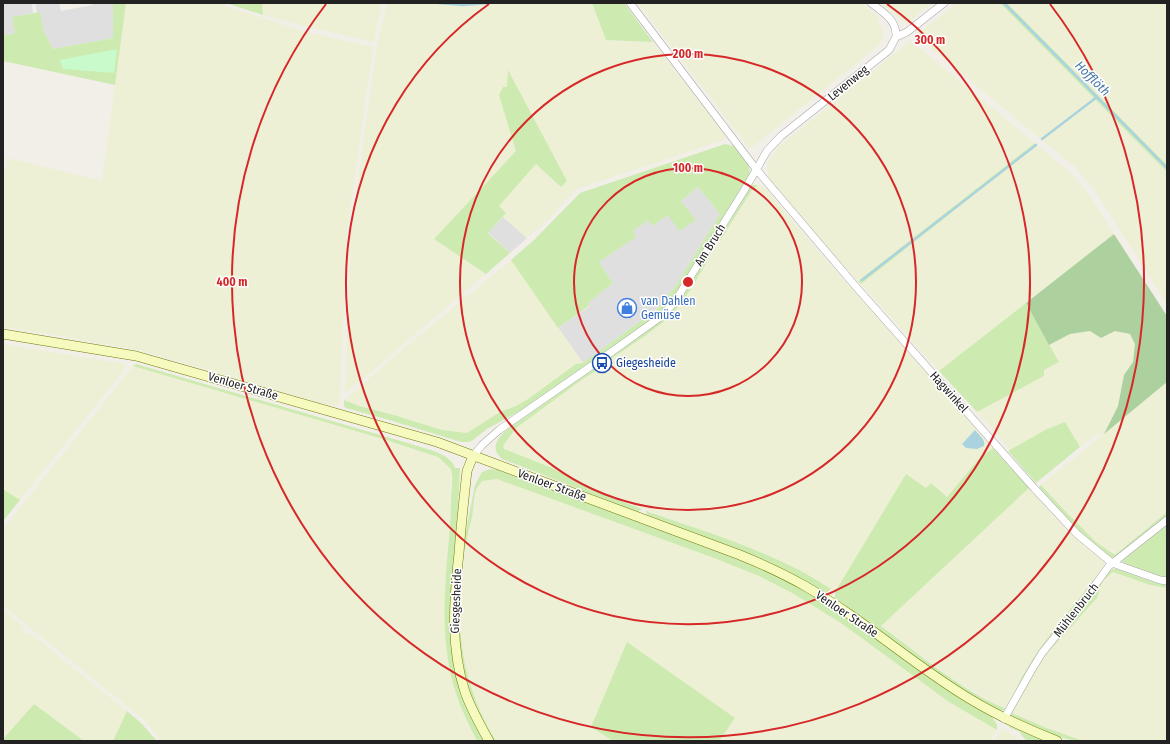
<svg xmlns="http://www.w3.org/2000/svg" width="1170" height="744" font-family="'Fira Sans Condensed',sans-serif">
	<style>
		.residential { fill: #e0dfdf }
		.farmland { fill: #eef0d5 }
		.grass { fill: #cdebb0 }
		.forest { fill: #add19e }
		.park { fill: #c8facc }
		.water { fill: #aad3df }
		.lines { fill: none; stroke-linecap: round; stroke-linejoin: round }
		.stream { stroke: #aad3df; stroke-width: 2.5 }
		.street-casing { stroke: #a9a9a9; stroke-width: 8 }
		.secondary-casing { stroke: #707d05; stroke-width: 10 }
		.street { stroke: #fff; stroke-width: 7 }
		.secondary { stroke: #f7fabf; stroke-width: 9 }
		.ring { fill: none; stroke: #d62828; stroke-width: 2 }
		.labels { text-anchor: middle; stroke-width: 3; stroke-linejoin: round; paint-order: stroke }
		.street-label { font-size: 12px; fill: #222; stroke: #fff }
		.shop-label { font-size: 12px; fill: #366cbe; stroke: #fff; text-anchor: start }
		.transit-label { font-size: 12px; fill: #164399; stroke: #fff; text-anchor: start }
		.water-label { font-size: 13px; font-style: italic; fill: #4a7aab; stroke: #fff }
		.centre { fill: #d62828; stroke: #fff; stroke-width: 2 }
		.ring-label { font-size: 12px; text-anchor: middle; font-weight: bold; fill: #d62828; stroke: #fff; stroke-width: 3; stroke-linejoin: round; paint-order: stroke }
	</style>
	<rect width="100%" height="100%" fill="#f2efe9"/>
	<path class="residential" d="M3 3H32L33 13 13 17 15 33 3 36Z
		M35 3H59L61 11 92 5 91 3H113V38L53 49 44 32 40 13H37Z
		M698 187 720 214 675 287 658 308 583 363 558 328 590 306 588 303 613 283 599 262 636 236 632 231 648 220 668 215 695 220 681 201Z
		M503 217 527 238 510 253 488 232Z"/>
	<path class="farmland" d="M126 3H217L303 31 373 47 347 232 340 398 339 404 337 406 327 405 142 351 65 337 3 327V178L8 158 102 181Z
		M262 3H382L374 42 303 26 263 15Z
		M387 3H433L464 6 495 3H592L606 40 653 42 725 135 724 140 577 189 572 193 549 219 527 238 503 217 506 213 498 206 536 164 561 187 507 87 499 95 516 151 434 239 486 274 345 394 350 237 377 45Z
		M638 3H862L880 18 877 22 882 27 884 37 879 45 750 149Z
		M880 3H932L906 24Z
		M957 3H1000L1167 172V304L1093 188 1076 168 926 44 918 34Z
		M1007 3H1167V165L1106 102Z
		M910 41 922 50 1035 143 858 281 840 262 769 179 767 169 768 162 778 147Z
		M1037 145 1071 173 1088 193 1114 234 939 371 861 284Z
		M758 185 765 187 819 252 993 448 978 460 947 497 931 483 926 488 906 474 835 592 765 554 597 492 589 487 552 469 504 449 503 446 516 428 583 379 606 365 611 359 667 319 677 308 752 190Z
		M511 260 583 363 576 364 528 399 516 406 500 412 467 433 442 430 394 415 359 406 344 400 397 354Z
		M1090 331 1101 338 1115 331 1130 334 1135 344 1133 362 1124 375 1118 406 1104 432 1167 382V512L1116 554 1096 542 1067 513 1041 485 1100 437 1098 433 1080 447 1065 422 1047 429 1010 450 977 412 1044 376V370L1059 362 1049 345 1070 334Z
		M3 344 126 364 125 369 20 500 3 489Z
		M133 366 383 439 438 457 451 469 450 521 445 595 457 696 477 741H161L143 719 3 606V529Z
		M498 479 714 558 759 576 794 594 841 623 949 702 997 730 991 741H719L735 718 591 726 613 741H496L481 716 469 684 462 652 460 631V606L466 543 472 516 477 488 482 481Z
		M1029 488 1066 530 1104 562V568L1099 576 1060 622 1025 670 1007 709 995 704 953 679 881 626Z
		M1113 572 1150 585 1167 588V741H1083L1044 727 1012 713 1044 657 1097 598 1103 578 1105 579Z
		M3 610 25 628 23 631 27 635 29 632 127 711 113 741H84L34 704 3 739Z
		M1002 728 1016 738 1019 741H995Z"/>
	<path class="grass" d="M113 3H126L115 85 3 61V36L15 33 12 17 40 12 44 32 53 49 113 38Z
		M225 3H262L263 15 229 4Z
		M592 3H624L653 42 606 40Z
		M1000 3H1007L1167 165V172Z
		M508 70 567 181 561 187 536 164 499 206 506 213 488 233 510 253 486 274 434 239 516 151 499 95 503 87H507Z
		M1035 143 1037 145 861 284 858 281Z
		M725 144 734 146 748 163 750 173 723 219 672 300 660 312 632 334 525 408 487 429 473 440 469 442H461L389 420 346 408 344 406V400L359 406 394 415 442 430 467 433 500 412 516 406 528 399 576 364 583 363 658 308 675 287 720 214 698 187 681 201 696 220 679 231 668 215 652 226 648 220 633 231 636 237 599 262 613 283 588 303 590 305 558 328 511 260 534 240 580 193Z
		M752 185H758L752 190 720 241 719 239Z
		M711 254C701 272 691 291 678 307 663 326 631 345 611 359L606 365 583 379 516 428 503 446 504 449 552 468 589 487 597 492 642 509 638 512C592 495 548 476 502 459 490 448 497 440 505 431L616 353 670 313 678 304 707 257Z
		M1026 303 1059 362 1044 370V376L977 412 939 371Z
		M136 364 411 444C425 449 451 453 455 468H460L451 639 453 655 485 741H477C470 726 462 712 457 696 440 646 444 599 448 548 450 531 451 513 451 496 452 487 453 477 451 469L438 457 383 439 133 366Z
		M1065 422 1080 447 1036 483 1008 451 1047 429Z
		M993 448 1029 488 881 626C918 653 964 693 1007 709 1002 712 997 709 991 707L937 673 835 598V592L906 474 926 488 931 483 947 497 978 460Z
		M490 469 498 470 713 549 754 566 787 581 824 602 954 694 992 717 997 725V730L949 702 841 623 794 594 759 576 714 558 497 479 482 481C481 483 478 486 477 488 473 497 474 511 471 521 452 597 454 673 496 741H493L480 717 469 691 461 655 457 622 464 541 475 485 482 472Z
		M1041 485 1067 513 1096 542 1114 554H1116L1167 512V517L1114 558C1097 555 1052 502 1039 487Z
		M3 489 20 500 3 521Z
		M646 511C709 533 775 552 831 589L827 592 821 590 791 573 756 556 647 515Z
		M1167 523V578L1153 575 1123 564V560Z
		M1113 569H1117L1153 582 1167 585V588L1150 585 1113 572 1105 579H1103L1097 598 1044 657 1012 713 1044 727 1083 741C1059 741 1035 727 1013 718L1011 714V712C1021 693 1030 675 1041 657 1054 638 1071 623 1084 605 1093 593 1100 576 1113 569Z
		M1097 576 1011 701C1016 690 1020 679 1026 670 1046 636 1073 607 1097 576Z
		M627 642 735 718 719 741H613L591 727Z
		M34 704 84 741H3V739Z
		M127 711 141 723 157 741H113Z
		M1009 726 1046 741C1034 741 1025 744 1020 732L1009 727Z"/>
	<path class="forest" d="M1114 234 1167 316V382L1104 434 1118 406 1124 375 1133 362 1135 344 1130 334 1115 331 1101 338 1090 331 1070 334 1049 345 1026 303Z"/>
	<path class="park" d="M117 49 114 73 63 69 60 60Z"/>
	<path class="water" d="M975 430C979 435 986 440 984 446L977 449 966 448 962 444Z"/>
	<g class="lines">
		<path class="stream" d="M438 3 463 5 489 3
			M1004 3 1167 168
			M1042 139 1097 97
			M862 280 1036 145"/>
		<defs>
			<path id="street" d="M630 3 756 169 857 288 1034 488 1077 534 1112 563 1160 580 1167 581
				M871 3C884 13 897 20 896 37
				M473 456 482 445 499 430 610 353 659 318 674 303 745 189 767 151 781 136 889 50 896 37 907 32 944 3
				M1004 719 1031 671 1042 653 1076 611 1109 566 1167 520"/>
			<path id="secondary" d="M3 334 136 356 437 442 740 555C762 564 784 574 805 586 863 619 913 665 970 699 998 716 1027 729 1057 741
				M473 456 467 471C464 498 461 525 459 553 454 599 450 647 465 692 471 709 480 725 489 741"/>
		</defs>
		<use href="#street" class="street-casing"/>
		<use href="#secondary" class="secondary-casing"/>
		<use href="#street" class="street"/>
		<use href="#secondary" class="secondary"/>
	</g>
	<g class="ring">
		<circle cx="688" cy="282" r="114"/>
		<circle cx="688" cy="282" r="228"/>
		<path d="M887 4A342 342 0 1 1 489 4"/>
		<path d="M1050 4A456 456 0 1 1 326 4"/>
	</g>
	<defs>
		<symbol id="shop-ring" viewBox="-11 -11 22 22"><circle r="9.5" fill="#fff" stroke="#3f7fe0" stroke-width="1.5"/><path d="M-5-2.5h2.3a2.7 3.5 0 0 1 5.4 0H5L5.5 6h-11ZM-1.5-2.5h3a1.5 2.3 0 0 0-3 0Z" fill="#3f7fe0"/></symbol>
		<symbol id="bus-ring" viewBox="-11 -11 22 22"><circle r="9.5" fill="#fff" stroke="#1a4fb4" stroke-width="1.5"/><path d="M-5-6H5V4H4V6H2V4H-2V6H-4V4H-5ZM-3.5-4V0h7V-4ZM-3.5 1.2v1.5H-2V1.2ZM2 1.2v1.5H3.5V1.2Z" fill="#1a4fb4"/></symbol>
	</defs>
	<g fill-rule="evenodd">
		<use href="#shop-ring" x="616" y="297" width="22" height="22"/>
		<use href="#bus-ring" x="591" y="352" width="22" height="22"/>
	</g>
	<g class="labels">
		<g class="street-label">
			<text transform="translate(848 83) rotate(-39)" y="4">Levenweg</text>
			<text transform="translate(710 245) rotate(-58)" y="4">Am Bruch</text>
			<text transform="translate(243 386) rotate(16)" y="4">Venloer Straße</text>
			<text transform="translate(949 392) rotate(48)" y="4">Hagwinkel</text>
			<text transform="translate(552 485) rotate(20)" y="4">Venloer Straße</text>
			<text transform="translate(456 601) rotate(-88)" y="4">Giesgesheide</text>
			<text transform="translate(1076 610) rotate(-52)" y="4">Mühlenbruch</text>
			<text transform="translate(847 614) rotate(34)" y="4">Venloer Straße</text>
		</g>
		<g class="shop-label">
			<text x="641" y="305">van Dahlen<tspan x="641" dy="14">Gemüse</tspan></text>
		</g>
		<g class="transit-label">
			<text x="616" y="367">Giegesheide</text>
		</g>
		<g class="water-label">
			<text transform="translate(1093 78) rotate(45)" y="5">Hofflöth</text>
		</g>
	</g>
	<circle cx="688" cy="282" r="6" class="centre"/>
	<g class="ring-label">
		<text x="930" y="44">300 m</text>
		<text x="688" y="58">200 m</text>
		<text x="688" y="172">100 m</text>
		<text x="232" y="286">400 m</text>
	</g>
	<rect width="1170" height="744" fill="none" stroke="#222222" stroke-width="8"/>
</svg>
